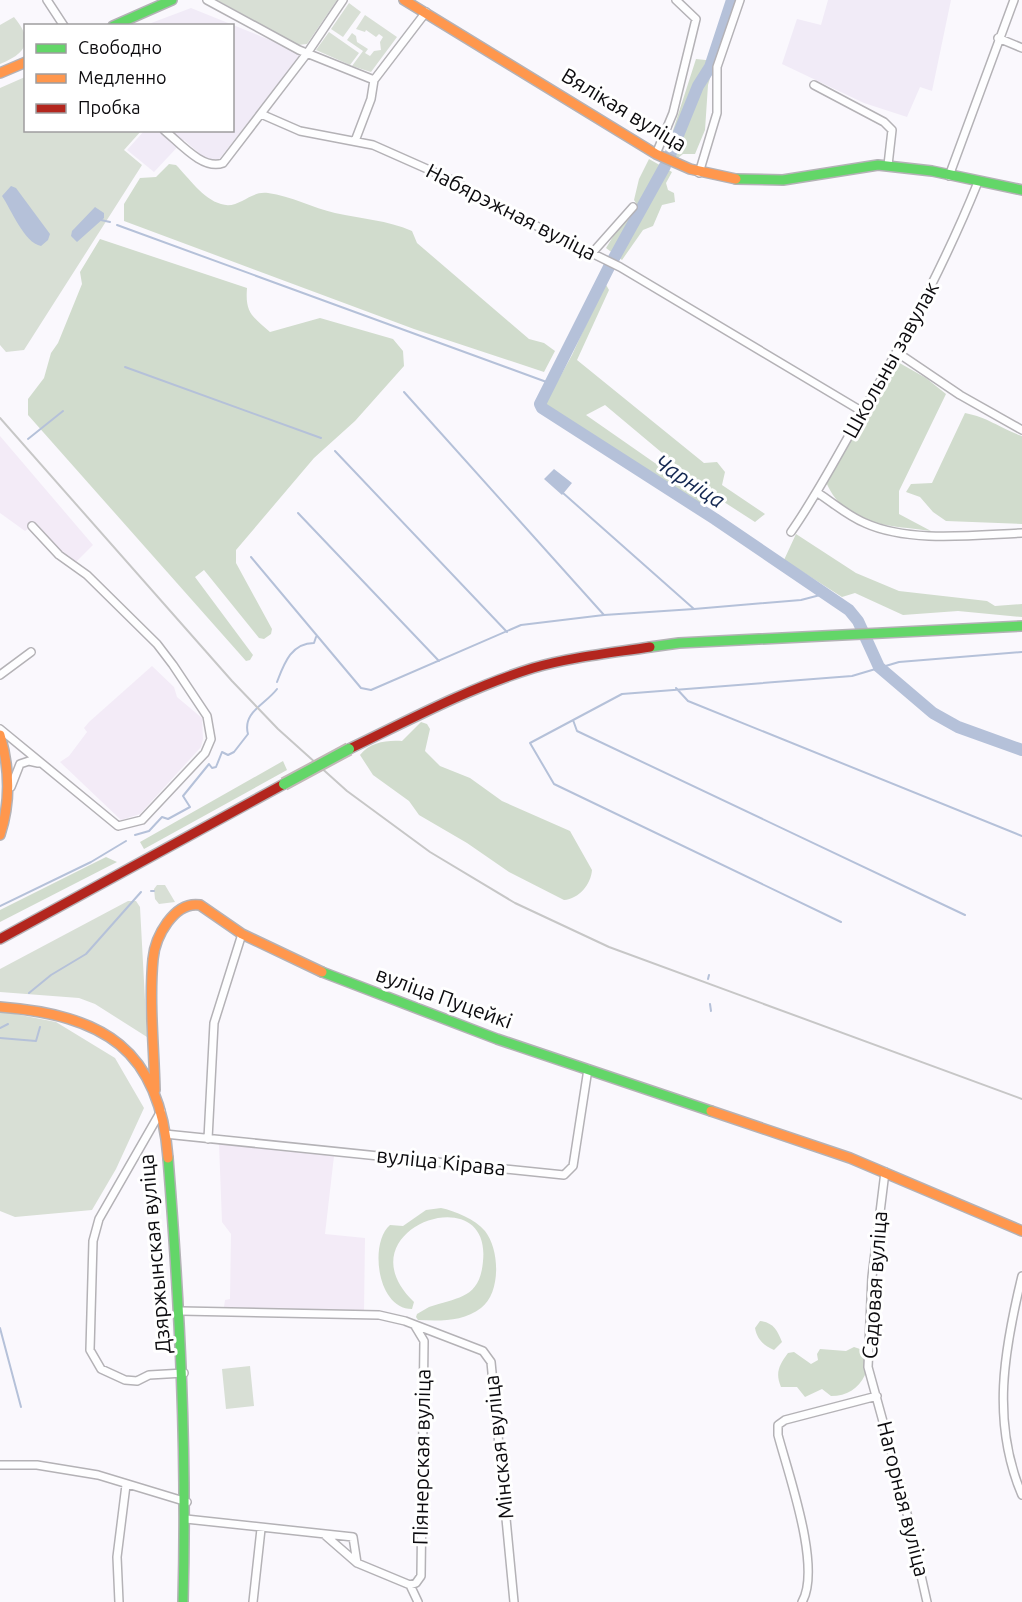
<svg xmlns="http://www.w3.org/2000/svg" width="1022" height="1602" font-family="Ubuntu,sans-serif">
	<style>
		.built { fill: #f1ebf7 }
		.industrial { fill: #f3ebf7 }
		.green { fill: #d8dfd5 }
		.forest { fill: #d1dccd }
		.water { fill: #b5c1d9 }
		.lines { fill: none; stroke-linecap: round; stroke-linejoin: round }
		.stream { stroke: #b5c1d9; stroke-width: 2 }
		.river { stroke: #b5c1d9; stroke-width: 12 }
		.street-casing { stroke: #b4b2b6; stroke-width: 10 }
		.fast-casing { stroke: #b4b2b6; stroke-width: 12 }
		.slow-casing { stroke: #b4b2b6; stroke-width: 12 }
		.jam-casing { stroke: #b4b2b6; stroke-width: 12 }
		.street { stroke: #fefeff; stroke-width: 7 }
		.fast { stroke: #63d668; stroke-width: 9 }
		.slow { stroke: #ff974d; stroke-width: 9 }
		.jam { stroke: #b3261e; stroke-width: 9 }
		.rail { stroke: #c7c7c7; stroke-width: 2 }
		.fast-bridge-casing { stroke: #c2b8b7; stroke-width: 14; stroke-linecap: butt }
		.fast-bridge { stroke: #63d668; stroke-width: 10 }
		.labels { text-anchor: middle; stroke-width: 6; stroke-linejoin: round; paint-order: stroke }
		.street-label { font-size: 21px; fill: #0c0b0e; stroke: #fff }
		.water-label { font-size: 22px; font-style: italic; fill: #132751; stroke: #fff }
	</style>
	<rect width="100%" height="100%" fill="#faf8fd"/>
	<path class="built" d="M828 0H951L932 91 920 87 907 117 864 103 782 64 797 19 821 25Z
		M191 8 302 53 214 166 184 140 154 172 127 150 144 131 232 130V26L146 25Z"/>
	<path class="industrial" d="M0 436 93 545 76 562 61 551 36 523 25 531 0 513Z
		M152 666 174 687 177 697 202 718 203 739 201 747 140 814 121 820 60 762 69 756 87 732 84 728 89 722Z
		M219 1144 334 1156 325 1234 365 1238 364 1312 224 1307 225 1300 230 1299 231 1234 222 1222Z"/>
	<path class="green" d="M217 0H337L307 44 298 45Z
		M349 3 361 12 343 37 331 29Z
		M365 15 397 37 371 72 352 66 363 51 347 40 352 33 356 36 357 42 368 49 365 53 370 56 374 51 381 50 380 42 383 37 379 34 376 37 366 30 365 32 356 29Z
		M14 17C34 41 27 53 0 64V25Z
		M329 32 359 53 350 65 316 50Z
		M25 77 26 130 141 131 124 150 142 165 24 350 6 352 0 345V88Z
		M157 885H165L175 902 159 904 155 899 154 889Z
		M128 901H136L140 907 147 1037 95 1004 79 998 0 992V969Z
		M0 1011 56 1022 115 1058 144 1108 116 1169 92 1210 15 1217 0 1211Z
		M250 1366 254 1406 226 1409 222 1369Z"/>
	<path class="forest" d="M696 59 715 61 708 85 705 130 695 154H683L678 158 666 152Z
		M649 159 672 172 666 183 668 190 674 193 675 202 662 205 653 226 643 230 622 260 606 248 622 222 631 218 638 206 634 200 639 179Z
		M169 164 176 165C188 177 203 199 221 204 239 210 250 190 268 193 291 196 313 208 335 213 362 219 387 220 412 231L417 243 529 339 544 343 555 351 544 372 414 329 124 221V204L140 178 156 177Z
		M100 239 247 288C245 313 252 316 270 332L320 318 393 339 403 351 404 366 355 421 314 458 236 550V563L272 629 271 634 264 639 259 638 204 570 195 577 253 655 250 660 246 661 28 415V399L44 378 51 353 58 343 82 284 80 272Z
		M605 283 609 290 577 360 704 463 717 462 725 472 722 485 765 514 755 522 710 493 605 405 586 415 708 500 701 507 545 404 572 355Z
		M896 361 926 378 946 394 899 491V514L931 531C890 525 845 527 826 482L836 459Z
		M965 413C990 418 999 428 1022 436V524L946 521 933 512 920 497 906 492 911 484 932 483Z
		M796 534 856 573 899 591 987 601 995 606 1022 604V617L958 611 903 615 855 593 842 597 784 560Z
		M421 722 427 724 430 729 425 751 440 766 470 778 502 801 570 831 592 870C591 884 579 899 564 900L509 872 467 843 419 815 409 801 373 775 360 755C370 742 387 740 402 741Z
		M283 761 287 770 144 849 140 842Z
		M106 857 117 862 0 922V910Z
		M441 1208C455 1211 475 1219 485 1231 500 1250 501 1293 481 1308 463 1322 439 1321 418 1320L416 1317 417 1314C421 1312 425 1309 429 1307 458 1297 480 1299 483 1261 492 1175 339 1230 414 1302L412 1309C377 1309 369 1243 390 1225L403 1226 426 1210Z
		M760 1321C774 1323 777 1330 782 1342L774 1350C763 1345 757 1339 755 1328Z
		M854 1347 860 1349 866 1366 865 1375C858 1389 847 1396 831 1396L822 1389 805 1397 797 1387H781C775 1373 779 1365 788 1353L794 1352 811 1364 818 1360 817 1354 820 1349 846 1351Z"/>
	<path class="water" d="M11 186 16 188 50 234 48 240 41 246C24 243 11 209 2 196Z
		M95 207 104 213V218L77 242 71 236 72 231Z
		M554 469 572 483 562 495 544 479Z"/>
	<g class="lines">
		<path class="stream" d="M101 220 110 222
			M117 225 552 384
			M125 367 321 438
			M404 392 604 615 694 609
			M28 439 63 411
			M335 451 507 632
			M563 493 694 609 801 600 824 594
			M298 513 439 661
			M251 557 361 688 371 690 521 625 604 615
			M277 682C284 664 291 643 314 643L316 637
			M676 688 688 701 1022 836
			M573 720 577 731 965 915
			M135 835 149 831 162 817 168 819 190 807 183 796 209 764 212 768 216 767 222 752 228 755 234 752 248 734C242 712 266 704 277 689
			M151 891H154
			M0 906 91 862 126 841
			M841 922 554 784 530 743 622 694 852 676 899 662 1022 652
			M708 979 709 975
			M29 993 51 975 86 954 141 892
			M710 1004 711 1011
			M0 1028 8 1024
			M0 1038 36 1041 40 1027
			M0 1328 21 1407"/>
		<path class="river" d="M670 155 698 86 710 67 732 0
			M665 166 609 267 540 404 542 408 715 519 849 610 858 621 879 667 933 713 958 727 1022 750"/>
		<defs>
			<path id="street" d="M47 0 64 26
				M207 0 299 50 374 80
				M998 38 1022 48
				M814 85 884 122 892 130 888 165
				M261 114 300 131 373 145 452 180 504 210 620 267 863 412
				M164 130C179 142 203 171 223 163L308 52 343 0
				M355 141 371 99 374 80 426 12
				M656 154 673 113 696 19 676 0
				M699 173 717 113V67L740 0
				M949 176 1014 0
				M593 252 633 207
				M898 353 960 395 1022 430
				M818 493C833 503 848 516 865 523 909 543 974 535 1022 533
				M791 532C817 495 837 456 859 418 904 341 945 264 978 182
				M0 675 31 652
				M0 729 118 826 142 820 205 753 211 739 207 716 173 665 157 644 87 575 59 555 32 526
				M11 787 20 764 29 761 38 763
				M161 1111 99 1219 93 1241 90 1350 101 1369 125 1380 137 1381 149 1375 184 1373
				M165 1134 564 1175 573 1166 588 1069
				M208 1139 214 1023 242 934
				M885 1172 872 1277 868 1367 901 1487 927 1602
				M1022 1276C1004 1350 991 1422 1022 1495
				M181 1311 379 1315 405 1321 483 1351 491 1362 514 1602
				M415 1326 424 1341 421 1576 416 1583 410 1585 418 1602
				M0 1465H37L98 1475 187 1502
				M186 1519 353 1537 357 1563 410 1585
				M326 1536 357 1563
				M119 1602 117 1557 126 1485
				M253 1602 261 1529
				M802 1602C822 1568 788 1473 778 1435V1425L785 1420 877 1396"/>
			<path id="fast" d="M113 26 172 0
				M736 179 783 180 878 165 932 171 1022 190
				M650 647 679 643 1022 626
				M322 972 497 1039 711 1111
				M168 1158C180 1309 187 1451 183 1602"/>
			<path id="slow" d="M404 0 656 154 690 169 736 179
				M0 73 26 62
				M0 735C10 769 11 801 0 835
				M0 1007C103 1015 160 1049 168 1158
				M155 1090C154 1047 149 1002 153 959 155 937 174 901 200 905L242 934 322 972
				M711 1111 850 1158 1022 1231"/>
			<path id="jam" d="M349 749C409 720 469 688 533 668 571 657 611 653 650 647
				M0 939 284 784"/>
		</defs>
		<use href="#street" class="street-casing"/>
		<use href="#fast" class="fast-casing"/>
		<use href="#slow" class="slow-casing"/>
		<use href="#jam" class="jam-casing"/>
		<use href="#street" class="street"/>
		<use href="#fast" class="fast"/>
		<use href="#slow" class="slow"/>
		<use href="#jam" class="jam"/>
		<path class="rail" d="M0 418 232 681 278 729 347 791 430 852 515 903 609 947 1022 1099"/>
		<defs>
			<path id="fast-bridge" d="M284 784 349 749"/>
		</defs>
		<use href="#fast-bridge" class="fast-bridge-casing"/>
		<use href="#fast-bridge" class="fast-bridge"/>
	</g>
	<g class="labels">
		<g class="street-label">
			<text transform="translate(624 110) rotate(31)" y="7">Вялікая вуліца</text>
			<text transform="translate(511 212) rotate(27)" y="7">Набярэжная вуліца</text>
			<text transform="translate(891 360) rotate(-61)" y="7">Школьны завулак</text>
			<text transform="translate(444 998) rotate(20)" y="7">вуліца Пуцейкі</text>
			<text transform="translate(441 1162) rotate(6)" y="7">вуліца Кірава</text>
			<text transform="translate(155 1254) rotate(-95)" y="7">Дзяржынская вуліца</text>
			<text transform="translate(875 1285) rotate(-86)" y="7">Садовая вуліца</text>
			<text transform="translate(499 1447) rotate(-96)" y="7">Мінская вуліца</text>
			<text transform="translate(422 1457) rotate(-89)" y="7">Піянерская вуліца</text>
			<text transform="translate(903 1499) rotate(76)" y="7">Нагорная вуліца</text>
		</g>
		<g class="water-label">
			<text transform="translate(690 481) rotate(33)" y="8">Чарніца</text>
		</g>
	</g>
	<rect x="24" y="24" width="210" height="108" fill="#ffffff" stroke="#9e9d9f" stroke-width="1.5"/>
	<rect x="36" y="44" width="30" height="9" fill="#63d668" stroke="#9e9d9f" stroke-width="1.5"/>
	<text x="78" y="54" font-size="18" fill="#0c0b0e">Свободно</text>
	<rect x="36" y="74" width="30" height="9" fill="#ff974d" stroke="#9e9d9f" stroke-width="1.5"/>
	<text x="78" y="84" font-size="18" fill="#0c0b0e">Медленно</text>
	<rect x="36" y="104" width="30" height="9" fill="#b3261e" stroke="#9e9d9f" stroke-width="1.5"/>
	<text x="78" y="114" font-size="18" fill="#0c0b0e">Пробка</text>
</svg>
